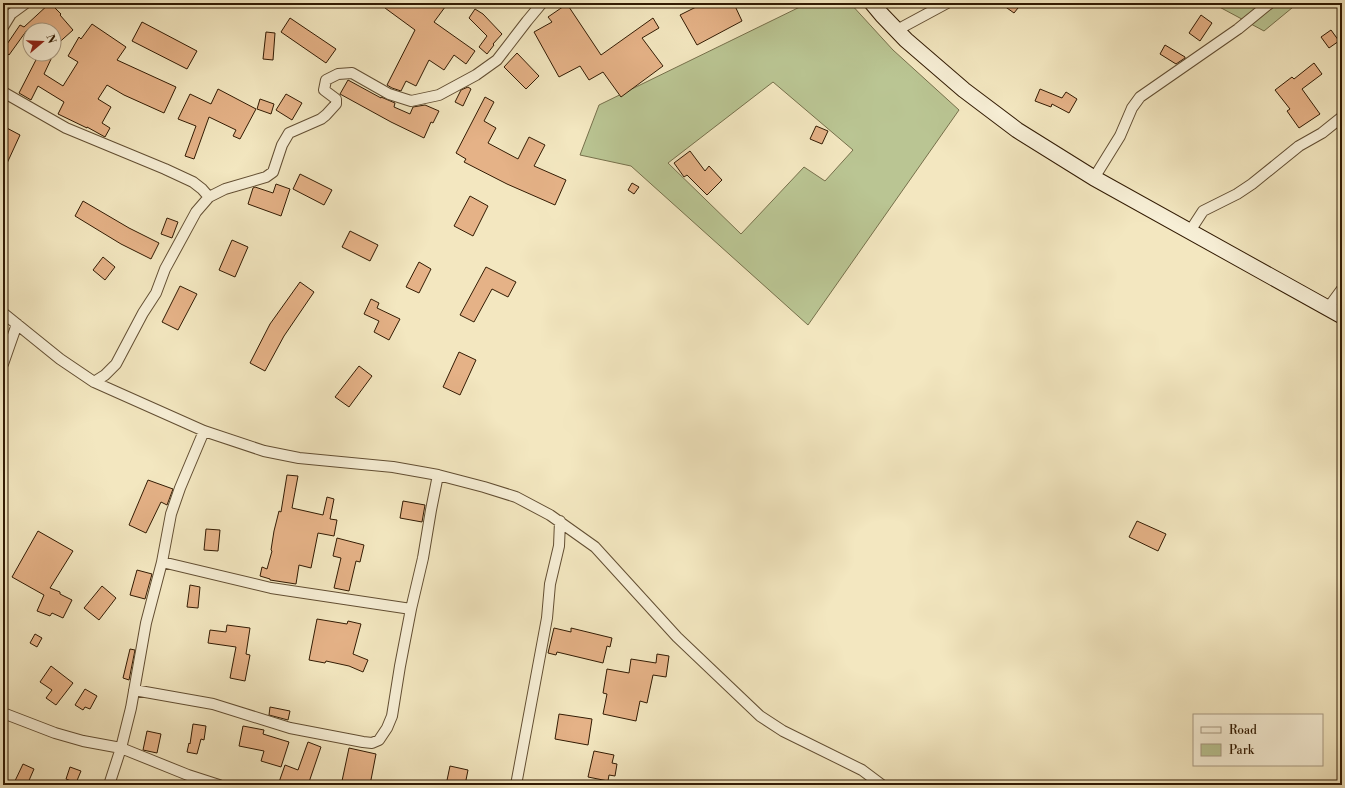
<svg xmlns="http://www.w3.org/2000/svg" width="1345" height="788" font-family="'Libre Bodoni',serif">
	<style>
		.green { fill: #bac593; stroke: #76704b; fill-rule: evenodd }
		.building { fill: #e5b287; stroke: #321b03 }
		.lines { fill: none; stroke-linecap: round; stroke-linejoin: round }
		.street-casing { stroke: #624e32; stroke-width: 12 }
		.secondary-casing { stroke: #321b03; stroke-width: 17 }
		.street { stroke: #f7efd6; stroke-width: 10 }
		.secondary { stroke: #f7efd6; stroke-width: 15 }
	</style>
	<rect width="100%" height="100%" fill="#f3e7c0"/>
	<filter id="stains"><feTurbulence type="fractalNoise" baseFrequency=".005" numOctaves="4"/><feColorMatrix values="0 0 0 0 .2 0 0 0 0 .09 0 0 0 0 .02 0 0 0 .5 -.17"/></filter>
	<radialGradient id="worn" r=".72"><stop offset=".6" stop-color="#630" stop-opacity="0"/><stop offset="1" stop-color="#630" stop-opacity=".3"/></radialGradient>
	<path class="green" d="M808 3H850L893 50 959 110 808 325 631 166 580 155 599 105ZM773 82 853 150 825 181 804 167 741 234 668 163Z
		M1212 3H1298L1264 31Z"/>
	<path class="building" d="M50 3 61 14 60 15 73 30 54 47V30H27L9 55 3 50 20 25 24 27Z
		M389 3H448L434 22 475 51 466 64 454 55 444 70 429 60 416 86 406 81 401 91 392 88 387 85 415 30 385 8Z
		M693 3H731L733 7 735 6 742 21 697 45 680 15 696 7Z
		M1000 3H1022L1014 13Z
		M567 4 601 55 653 18 659 28 642 38 663 66 621 97 603 72 589 80 580 66 559 77 534 32 552 22 548 17Z
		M475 9 483 14 502 34 493 44 494 45 487 54 479 47 487 36 469 18Z
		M1201 15 1212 23 1200 41 1189 33Z
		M290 18 336 49 326 63 281 32Z
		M142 22 197 51 187 69 132 41Z
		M92 24 126 47 117 60 176 87 164 113 124 95 107 85 98 99 111 107 102 123 110 128 105 137 87 127V128L58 114 64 102 38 86 31 100 19 93 39 54H45L52 57 44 74 63 86 78 62 68 56 79 37 81 39Z
		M1331 30 1339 41 1329 48 1321 37Z
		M266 32 275 33 273 60 263 59Z
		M1165 45 1185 57V58L1176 64 1160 54Z
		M517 53 539 76 526 89 504 67Z
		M1314 63 1322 74 1302 89 1320 114 1299 128 1287 111 1290 109 1275 90 1292 77 1294 79Z
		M348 80 381 98V97L395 103 394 107 410 114 413 107 425 105 439 111 433 123 431 122 424 138 391 122 340 94Z
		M468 87 471 89 463 106 455 102 461 90Z
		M218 89 256 109 240 139 233 136 236 130 209 117 194 159 185 156 196 126 178 119 190 94 211 104Z
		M1040 89 1062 98 1066 92 1077 99 1069 113 1052 104 1051 107 1035 101Z
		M286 94 302 103 292 120 276 110Z
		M485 97 494 102 484 121 496 128 488 143 518 159 529 137 545 145 534 166 566 180 555 205 507 184 464 162 466 159 456 153Z
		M260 99 274 104 271 114 257 109Z
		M3 126 20 135 3 172Z
		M816 126 828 131 822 144 810 139Z
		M690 151 705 171 709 166 722 180 707 195 687 175 684 177 674 163Z
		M300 174 332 190 324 205 293 189Z
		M632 183 639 187 634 194 628 190Z
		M276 184 290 189 281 216 248 204 253 188 255 187 273 193Z
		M470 196 488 206 473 236 454 226Z
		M83 201 129 228 159 243 151 259 121 244 75 216Z
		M167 218 178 222 172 238 161 234Z
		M350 231 378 245 370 261 342 247Z
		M232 240 248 247 235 277 219 270Z
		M103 257 115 267 105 280 93 270Z
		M419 262 431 269 419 293 406 287Z
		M486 267 516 282 508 297 492 289 474 322 460 315Z
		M300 282 314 292 284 336 265 371 250 363 270 324Z
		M180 286 197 294 178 330 162 322Z
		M371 299 379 303 377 308 400 319 389 340 374 332 379 321 364 314Z
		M459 352 476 360 460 395 443 387Z
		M359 366 372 376 349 407 335 397Z
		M287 475 298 476 292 508 323 515 327 497 334 499 330 519 337 520 334 536 318 533 311 568 299 565 296 584 270 580V579L260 576 262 567 267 569 272 551 271 550 274 531 279 511 281 512Z
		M148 480 173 489 167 505 161 502 146 533 129 525Z
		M403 501 425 505 422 522 400 518Z
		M1137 521 1166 534 1158 551 1129 537Z
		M206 529 220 530 218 551 204 550Z
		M38 531 73 551 50 588 60 592V594L72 600 63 618 52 613 50 616 37 611 44 595 12 577Z
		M337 538 364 545 360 562 356 561 349 591 334 588 341 558 333 556Z
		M137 570 152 574 145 599 130 595Z
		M190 585 200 587 198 608 187 607Z
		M102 586 116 598 99 620 84 608Z
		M317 619 347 624 348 621 361 624 353 654 368 660 363 672 349 666 326 661 325 663 309 660Z
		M227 625 250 628 246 654 250 655 245 681 230 678 236 647 208 643 210 630 226 632Z
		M554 628 571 632V628L612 638 610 647 607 646 603 663 557 652 556 655 548 653Z
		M35 634 42 638 37 647 30 643Z
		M130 649 135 650 129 680 123 678Z
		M657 654 669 656 666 677 653 675 647 703 640 701 636 721 603 714 607 694 603 693 607 669 629 673 631 659 656 663Z
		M51 666 73 683 56 705 46 698 52 690 40 682Z
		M85 689 97 696 90 709 85 707 83 710 75 705Z
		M270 707 290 711 288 720 269 715Z
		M559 714 592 719 588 745 555 739Z
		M193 724 206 726 204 740 201 739 197 754 187 752 189 743 190 744Z
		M243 726 264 730 263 734 289 742 281 767 261 761 264 751 239 746Z
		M147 731 161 734 157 753 143 750Z
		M308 742 321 747 308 785H278L285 765 298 770Z
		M349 748 376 754 370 785H361L342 781Z
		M594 751 614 755 612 763 617 764 615 776 609 775 608 781 588 777Z
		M23 764 34 769 27 785H19L14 783Z
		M450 766 468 770 465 785H446Z
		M70 767 81 771 76 783 66 779Z"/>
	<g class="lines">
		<defs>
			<path id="street" d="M3 27 11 14 26 3
				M897 30 947 3
				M3 92 66 128 165 169 193 182 202 189 209 197
				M1094 178 1120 136 1132 108 1140 97 1238 29 1270 3
				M1190 231 1203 211 1237 194 1252 184 1299 146 1322 133 1342 117
				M1328 308 1342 289
				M3 313 60 359 94 382 204 431 264 451 299 458 393 467 438 475 484 487 516 497 550 515 595 547 677 637 760 716 783 731 862 770 882 785
				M3 364 17 324
				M94 382 105 375 116 364 143 313 156 293 165 269 196 212 209 197 225 189 266 177 273 172 282 145 289 133 321 119 326 115 336 104V99L324 90 326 80 338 74 352 73 389 94 411 101 439 95 476 75 497 60 527 21 542 3
				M162 562 271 588 411 609
				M134 690 213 704 290 728 363 742 372 743 379 740 387 728 392 716 400 666 411 609 423 558 431 510 438 475
				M3 713 55 733 83 741 121 748 131 708 146 623 162 562 171 514 180 488 204 431
				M109 785 121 748 188 775 219 785
				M516 785 547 618 550 584 559 546 560 521"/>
			<path id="secondary" d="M872 3 882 15 906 40 964 90 1017 130 1094 178 1342 316"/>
		</defs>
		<use href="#street" class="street-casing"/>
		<use href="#secondary" class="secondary-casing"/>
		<use href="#street" class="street"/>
		<use href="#secondary" class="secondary"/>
	</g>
	<rect width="1345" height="788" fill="none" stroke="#f3e7c0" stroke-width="16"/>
	<rect x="4" y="4" width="1337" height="780" fill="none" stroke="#321b03" stroke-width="2"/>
	<rect x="8" y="8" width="1329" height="772" fill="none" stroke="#321b03"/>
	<rect x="1193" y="714" width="130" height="52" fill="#f7efd6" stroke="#a89a82"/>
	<rect x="1201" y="727" width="20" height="6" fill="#f7efd6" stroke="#a89a82"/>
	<text x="1229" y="734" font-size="12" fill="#321b03">Road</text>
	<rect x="1201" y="744" width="20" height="12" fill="#bac593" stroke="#a89a82"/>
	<text x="1229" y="754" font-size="12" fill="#321b03">Park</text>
	<g transform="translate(42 42) rotate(71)"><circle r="19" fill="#f7efd6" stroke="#a89a82"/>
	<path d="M0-3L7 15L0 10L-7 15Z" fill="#8f2418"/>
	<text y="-6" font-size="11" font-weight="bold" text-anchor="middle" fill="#321b03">N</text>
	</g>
	<rect width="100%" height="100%" filter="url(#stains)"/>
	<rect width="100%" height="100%" fill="url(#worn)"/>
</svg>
